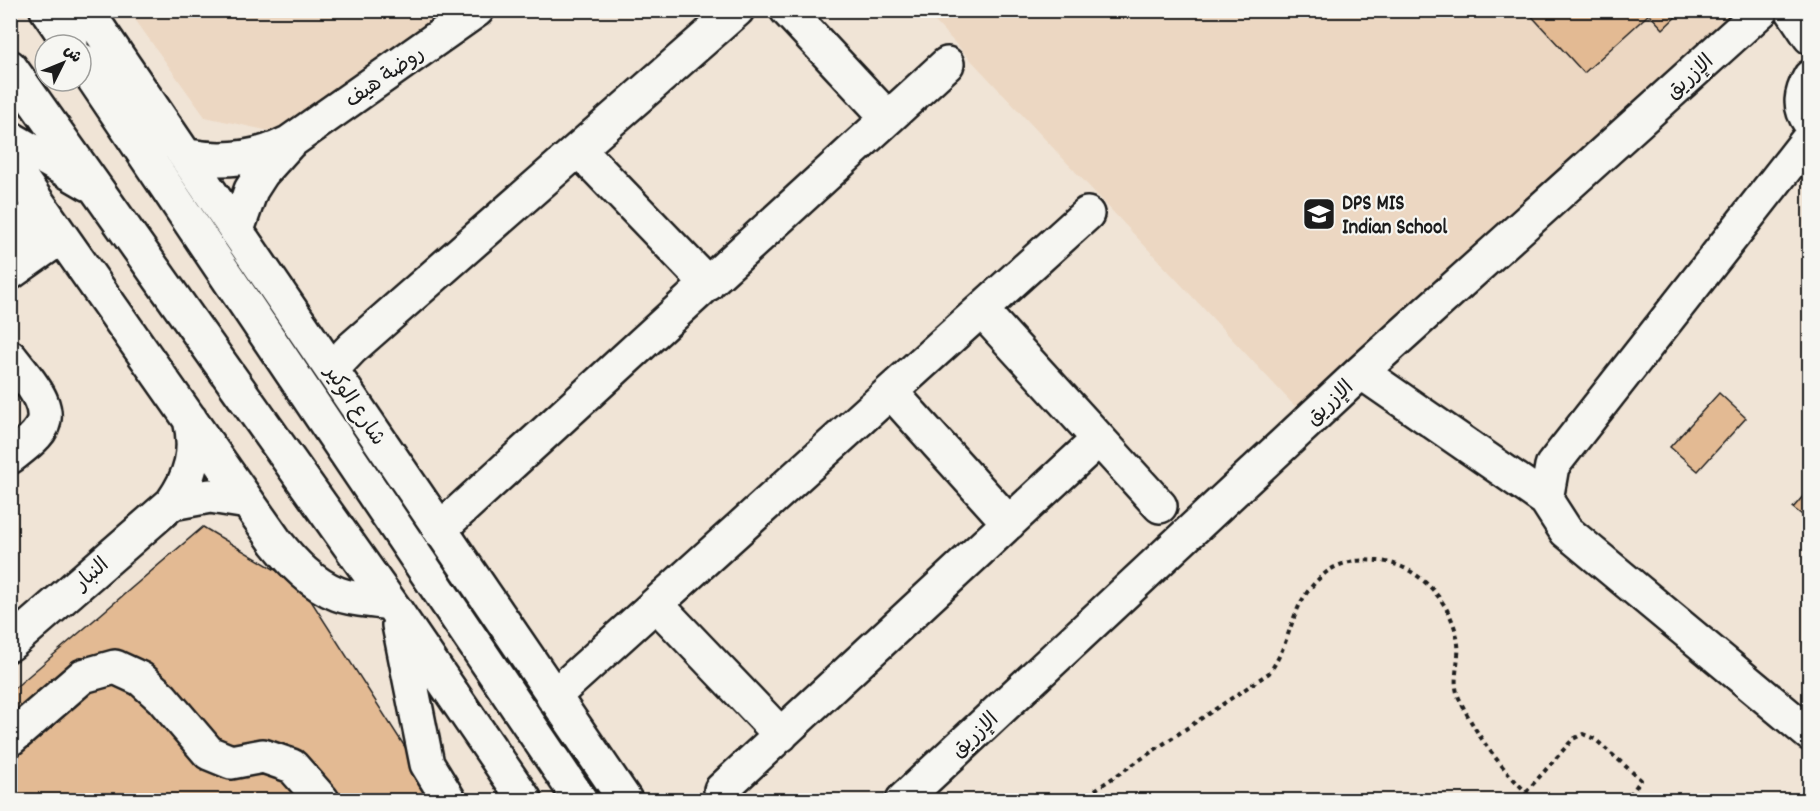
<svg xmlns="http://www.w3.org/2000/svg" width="1820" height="811" font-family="Dekko,'Playpen Sans Arabic',sans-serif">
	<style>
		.built { fill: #ecd7c2 }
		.building { fill: #e3ba93; stroke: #1c1c1c; stroke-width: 1.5 }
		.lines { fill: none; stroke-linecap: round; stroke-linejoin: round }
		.minor-casing { stroke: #1c1c1c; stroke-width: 38 }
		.path { stroke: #1c1c1c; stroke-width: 4; stroke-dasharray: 4.5 4.5; stroke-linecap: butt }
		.minor { stroke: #f6f6f2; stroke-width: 33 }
		.labels { text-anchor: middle; stroke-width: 4.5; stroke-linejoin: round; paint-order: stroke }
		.street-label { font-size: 21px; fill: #1c1c1c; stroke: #f6f6f2 }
		.poi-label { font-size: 21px; font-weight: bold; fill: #1c1c1c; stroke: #f6f6f2; text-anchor: start }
	</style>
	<rect width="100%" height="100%" fill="#f0e4d6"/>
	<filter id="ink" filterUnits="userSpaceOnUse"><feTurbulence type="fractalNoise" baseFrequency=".0167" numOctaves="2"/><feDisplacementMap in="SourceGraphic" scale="12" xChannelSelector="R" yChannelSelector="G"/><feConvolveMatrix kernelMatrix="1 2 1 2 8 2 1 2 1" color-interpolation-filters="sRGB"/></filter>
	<g filter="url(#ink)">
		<path class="built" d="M129 11H446L279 133 205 117Z
			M925 11H1741L1305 417Z"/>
		<path class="building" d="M1526 10H1683L1663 29 1649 14 1584 73Z
			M1719 393 1746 418 1698 471 1670 447Z
			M1810 488V521L1793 508Z
			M203 527 301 585 439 800H10V692Z"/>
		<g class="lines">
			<defs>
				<path id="minor" d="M47 10 71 45
					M86 10 625 800
					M787 10 888 118
					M1792 10 1810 37
					M81 60 580 800
					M10 67 396 611 525 800
					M1810 77C1801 93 1798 107 1810 123
					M1810 137 1552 466 1546 500 1566 531 1810 734
					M10 138 89 184
					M579 150 708 284
					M188 156C222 162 254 160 286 144
					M10 163 276 542C293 563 312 584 338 594 353 600 373 600 389 603
					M237 230 251 190 262 173 290 142 477 10
					M10 234 42 209
					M10 273 61 237
					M981 310 1160 506
					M10 357C25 377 60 410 36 435 29 443 19 450 10 457
					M332 369 352 348 737 10
					M1361 372 1546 500
					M891 392 1009 523
					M172 503 210 496 248 502
					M439 530 947 64
					M656 604 781 735
					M399 625 427 764 449 800
					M10 644 172 503C191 476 198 452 190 419
					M553 697 1087 214
					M10 739 83 676 115 667 141 679 162 698 209 753 231 762 263 756 292 766 322 800
					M721 790 1099 439
					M903 800 1361 372 1762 10"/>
			</defs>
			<use href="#minor" class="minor-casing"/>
			<path class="path" d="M1526 792 1573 739 1583 734 1595 739 1641 780 1626 800
				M1080 800 1269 673C1294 639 1288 605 1323 575 1339 561 1359 559 1379 561 1419 564 1454 605 1458 644 1460 661 1451 681 1459 698 1477 738 1503 770 1534 800"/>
			<use href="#minor" class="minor"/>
		</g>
	</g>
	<defs>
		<symbol id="school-square" viewBox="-11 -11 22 22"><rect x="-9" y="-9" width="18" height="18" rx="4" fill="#1c1c1c" stroke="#f6f6f2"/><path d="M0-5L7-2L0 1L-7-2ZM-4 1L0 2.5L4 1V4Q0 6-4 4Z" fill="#fff"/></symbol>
	</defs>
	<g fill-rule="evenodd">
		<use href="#school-square" x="1300" y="195" width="38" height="38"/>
	</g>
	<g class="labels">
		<g class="street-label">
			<text transform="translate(384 76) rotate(-35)" y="7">روضة هيف</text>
			<text transform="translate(1689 76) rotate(-42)" y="7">الإزريق</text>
			<text transform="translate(1329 402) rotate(-43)" y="7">الإزريق</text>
			<text transform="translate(356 405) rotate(56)" y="7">شارع الوكير</text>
			<text transform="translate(91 573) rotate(-41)" y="7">النبار</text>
			<text transform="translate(974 734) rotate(-43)" y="7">الإزريق</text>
		</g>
		<g class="poi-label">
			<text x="1342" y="209">DPS MIS<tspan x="1342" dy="24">Indian School</tspan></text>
		</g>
	</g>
	<rect width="1820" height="811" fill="none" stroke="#f6f6f2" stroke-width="36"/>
	<rect x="18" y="18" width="1784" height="775" fill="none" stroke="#1c1c1c" stroke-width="2" filter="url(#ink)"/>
	<g transform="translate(63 63) rotate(47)"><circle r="28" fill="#f6f6f2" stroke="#9f9f9c" stroke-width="1.5"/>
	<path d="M0-4.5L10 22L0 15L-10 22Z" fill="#1c1c1c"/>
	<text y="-9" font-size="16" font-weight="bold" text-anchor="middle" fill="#1c1c1c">ش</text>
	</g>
</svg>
